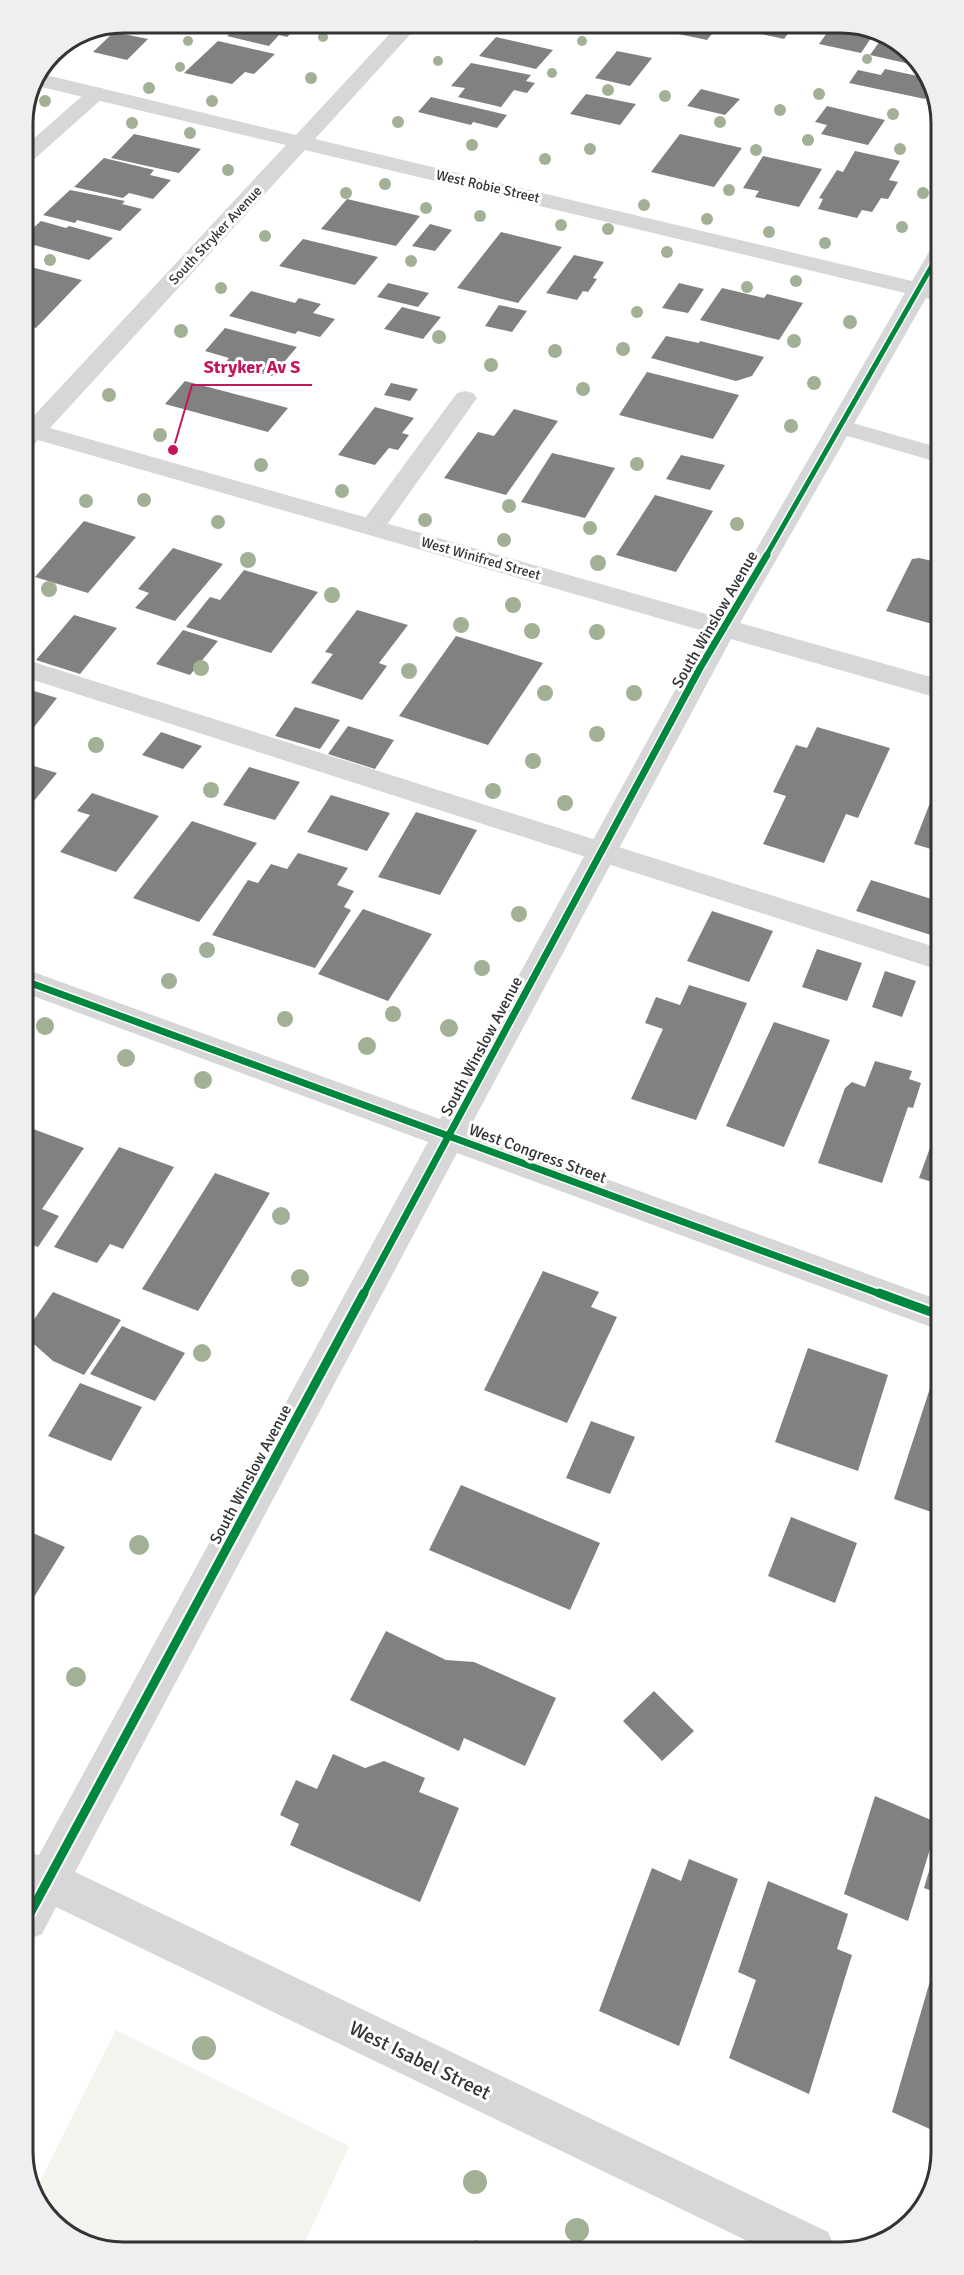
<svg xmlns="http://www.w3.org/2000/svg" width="964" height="2275" font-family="Signika,sans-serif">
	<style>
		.green { fill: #f1f5ed }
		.building { fill: #818181 }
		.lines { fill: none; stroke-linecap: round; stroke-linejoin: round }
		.lane { fill: #d7d7d7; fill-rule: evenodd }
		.street { fill: #d7d7d7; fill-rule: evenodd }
		.cycleway-far2-casing { stroke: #fff; stroke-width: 8 }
		.cycleway-far1-casing { stroke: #fff; stroke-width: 10 }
		.cycleway-casing { stroke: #fff; stroke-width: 13 }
		.cycleway-far2 { stroke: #00873e; stroke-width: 5 }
		.cycleway-far1 { stroke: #00873e; stroke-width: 7 }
		.cycleway { stroke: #00873e; stroke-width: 9 }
		.tree { fill: #a2b095 }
		.labels { text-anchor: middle; stroke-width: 6; stroke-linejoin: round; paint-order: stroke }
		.far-street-label { font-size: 14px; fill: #333; stroke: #fff }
		.street-label { font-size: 16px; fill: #333; stroke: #fff }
		.near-street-label { font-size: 20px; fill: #333; stroke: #fff }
		.rim { fill: none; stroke: #333; stroke-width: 3 }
		.leader { fill: none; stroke: #c2185b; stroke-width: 2 }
		.callout-dot { fill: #c2185b; stroke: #fff; stroke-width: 2 }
		.callout-label { font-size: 18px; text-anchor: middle; font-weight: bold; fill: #c2185b; stroke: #fff; stroke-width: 6; stroke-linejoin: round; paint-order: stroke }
	</style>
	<rect width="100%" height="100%" fill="#fff"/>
	<path class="green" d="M116 2030 349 2146 301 2251 116 2252 61 2232 34 2193Z"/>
	<path class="building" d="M796 23 784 39 743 30 748 24Z
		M834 23H848L865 29 861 36 871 38 861 53 819 44Z
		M676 24H720L707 40 669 32Z
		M296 28 287 37 279 35 269 46 227 36 235 29Z
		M114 32 148 39 127 60 93 52Z
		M496 37 553 50 536 69 479 56Z
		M882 38 903 43 913 59 910 64 870 55Z
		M218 41 275 54 254 74 245 72 232 84 184 73Z
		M617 51 652 58 630 86 595 78Z
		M471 63 531 75 526 81 535 83 527 93 514 90 501 107 458 97 465 88 451 86Z
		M885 69 927 78 933 86 925 99 849 83 858 70 881 75Z
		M701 89 740 99 725 115 687 106Z
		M586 94 636 104 620 125 570 114Z
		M431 97 507 115 497 128 473 122 471 125 418 112Z
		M827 106 885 120 868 145 821 134 827 125 815 122Z
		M134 134 201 149 179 173 111 158Z
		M680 134 742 148 714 187 651 172Z
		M855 151 900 161 889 180 898 182 888 199 881 198 872 212 862 210 857 218 818 209 823 199 819 198 837 170 843 172Z
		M763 156 822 169 799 207 755 197 759 191 743 188Z
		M104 158 154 170 150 175 171 180 153 199 129 193 123 198 74 187Z
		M70 190 125 201 122 204 142 209 120 231 77 220 75 223 43 215Z
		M347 199 420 216 396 246 321 229Z
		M41 221 66 228 69 226 113 238 89 260 23 242V237Z
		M430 224 452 230 435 251 412 246Z
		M501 232 562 247 518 303 457 288Z
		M303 239 378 257 355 285 279 266Z
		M574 255 604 262 593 278 597 279 588 292 583 291 577 300 546 293Z
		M23 265 82 280 36 328 23 324Z
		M388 283 429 293 418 307 377 297Z
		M679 283 704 289 688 313 662 308Z
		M722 288 764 298 767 294 803 303 779 340 700 320Z
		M251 291 295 303 299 298 321 304 313 313 335 319 320 337 298 331 295 334 229 316Z
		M499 305 527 311 512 332 485 326Z
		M402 307 441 317 423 339 384 329Z
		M225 328 297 347 272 376 224 364 229 358 205 351Z
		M666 336 699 343 700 341 764 357 752 376 736 381 651 358Z
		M647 372 739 395 713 439 619 415Z
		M185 381 288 408 268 432 165 404Z
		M391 383 418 389 410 401 384 395Z
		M375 407 414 418 402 433 409 435 398 450 389 448 375 465 338 455Z
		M514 409 558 421 506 495 444 478 478 432 494 436Z
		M552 453 615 468 585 518 521 502Z
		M681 455 725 465 710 490 666 479Z
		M655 495 713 511 676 572 616 555Z
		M84 521 136 537 88 593 35 577Z
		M173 548 223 564 175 621 135 608 149 593 138 589Z
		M919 558 937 562 936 625 886 611 912 559Z
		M244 570 318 592 271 653 186 627 210 597 220 600Z
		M357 610 408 625 379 663 387 666 362 700 311 683 333 654 325 652Z
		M74 615 117 628 80 674 36 660Z
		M183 630 218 641 190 675 156 664Z
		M456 636 543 663 488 745 399 716Z
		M24 688 57 698 31 731 24 729Z
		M295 707 340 720 320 749 275 736Z
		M348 726 394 740 375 769 328 754Z
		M817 727 890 748 858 818 846 814 824 863 763 844 786 796 773 792 796 745 807 748Z
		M161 732 202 746 183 769 142 755Z
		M24 763 57 773 24 813Z
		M249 767 300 782 275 820 223 805Z
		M935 790 938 791V851L914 844Z
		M92 793 159 816 116 872 60 852 90 815 77 811Z
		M331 795 390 813 367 851 307 832Z
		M416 812 477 830 440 895 378 877Z
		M192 821 257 843 199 922 133 898Z
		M298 853 348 868 337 885 354 891 344 907 351 910 315 968 212 935 248 880 258 883 271 864 287 869Z
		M871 880 938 901V925L934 936 856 911Z
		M363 909 432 934 388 1001 318 974Z
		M712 911 773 931 749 982 687 961Z
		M817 949 862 963 847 1001 802 987Z
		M885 971 916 981 902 1017 872 1007Z
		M689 985 747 1003 696 1120 631 1099 663 1029 645 1023 656 997 680 1005Z
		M774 1022 830 1040 784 1147 726 1126Z
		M875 1061 912 1071 909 1079 921 1083 913 1108 908 1107 882 1183 818 1163 845 1088 852 1082 865 1087Z
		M939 1123V1184L919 1178Z
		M28 1127 84 1148 42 1209 59 1216 38 1247 25 1242V1130Z
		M119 1147 174 1167 123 1249 110 1244 97 1263 54 1247Z
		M215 1173 270 1193 198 1311 142 1289Z
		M543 1271 599 1292 591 1307 617 1317 567 1423 484 1390Z
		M53 1292 121 1320 84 1375 53 1361 26 1337V1331Z
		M122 1326 185 1353 155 1401 90 1374Z
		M808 1348 888 1375 858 1471 775 1442Z
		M932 1382 940 1385V1515L894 1499Z
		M80 1383 142 1407 111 1461 48 1436Z
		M591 1421 635 1437 610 1494 566 1478Z
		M461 1485 600 1543 570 1610 429 1550Z
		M791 1517 857 1543 835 1603 768 1576Z
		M26 1530 65 1547 26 1610Z
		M386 1631 446 1660 474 1662 556 1698 525 1766 464 1738 459 1751 350 1700Z
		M654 1691 694 1731 662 1761 623 1721Z
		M333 1754 365 1768 384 1761 425 1778 419 1792 459 1808 420 1902 290 1845 299 1824 280 1815 296 1780 317 1789Z
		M875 1796 938 1823 908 1921 844 1894Z
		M940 1834H941V1894L924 1888Z
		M689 1859 738 1879 679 2046 599 2011 652 1868 681 1881Z
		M768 1881 848 1914 837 1949 852 1955 809 2094 729 2058 756 1980 738 1972Z
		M930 1981 941 1985V2134L892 2112Z
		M476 2240 496 2250H472Z"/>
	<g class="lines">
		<path class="lane" d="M97 87 104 89 107 93 104 97 30 163 23 165V148L90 89Z
			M465 391 473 393 477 398 381 533 372 535 363 533 360 527 363 521 457 393Z
			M842 420 937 447V462L834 432 830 427 834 422Z
			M24 659 938 948 939 970 24 677Z"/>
		<path class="street" d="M396 27H417L315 139 912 281 929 252 937 250V278L932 286 937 287V301L926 298 740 623 938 679V698L731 639 469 1129 939 1300V1330L457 1153 75 1872 828 2232 835 2248H762L56 1907 42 1934 27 1940V1852L39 1855 428 1142 25 993V969L440 1119 707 632 38 440 32 447 24 449 23 421 28 422 286 145 37 86 42 74 296 135ZM305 150 905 293 717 617 50 428Z"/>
		<defs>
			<path id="cycleway-far2" d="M766 556 937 257"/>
			<path id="cycleway-far1" d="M25 981 883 1295
				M363 1295 700 668 767 555"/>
			<path id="cycleway" d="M879 1293 939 1315
				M27 1919 364 1293"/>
		</defs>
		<use href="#cycleway-far2" class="cycleway-far2-casing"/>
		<use href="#cycleway-far1" class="cycleway-far1-casing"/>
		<use href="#cycleway" class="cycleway-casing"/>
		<use href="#cycleway-far2" class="cycleway-far2"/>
		<use href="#cycleway-far1" class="cycleway-far1"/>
		<use href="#cycleway" class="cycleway"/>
	</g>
	<g class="tree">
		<circle cx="323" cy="37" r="5"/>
		<circle cx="188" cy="41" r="5"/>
		<circle cx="582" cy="41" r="5"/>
		<circle cx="867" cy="59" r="5"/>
		<circle cx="438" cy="61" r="5"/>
		<circle cx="180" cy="67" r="5"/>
		<circle cx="552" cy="73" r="5"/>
		<circle cx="311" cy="78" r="6"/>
		<circle cx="149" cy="88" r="6"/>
		<circle cx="608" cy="90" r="6"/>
		<circle cx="819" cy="94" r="6"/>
		<circle cx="665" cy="96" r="6"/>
		<circle cx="45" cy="101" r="6"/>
		<circle cx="212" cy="101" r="6"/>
		<circle cx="780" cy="110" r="6"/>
		<circle cx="893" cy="114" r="6"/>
		<circle cx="398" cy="122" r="6"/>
		<circle cx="720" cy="122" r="6"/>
		<circle cx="132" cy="123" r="6"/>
		<circle cx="190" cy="133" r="6"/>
		<circle cx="808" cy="140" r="6"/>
		<circle cx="472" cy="145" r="6"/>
		<circle cx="590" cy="149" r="6"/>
		<circle cx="900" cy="149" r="6"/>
		<circle cx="756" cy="150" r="6"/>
		<circle cx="545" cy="159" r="6"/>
		<circle cx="228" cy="170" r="6"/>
		<circle cx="385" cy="184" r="6"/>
		<circle cx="729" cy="190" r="6"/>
		<circle cx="346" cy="193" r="6"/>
		<circle cx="923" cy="193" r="6"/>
		<circle cx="644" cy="205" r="6"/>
		<circle cx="426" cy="208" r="6"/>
		<circle cx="480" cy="216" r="6"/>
		<circle cx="707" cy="219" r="6"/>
		<circle cx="561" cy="225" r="6"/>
		<circle cx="902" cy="227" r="6"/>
		<circle cx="608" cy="229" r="6"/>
		<circle cx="769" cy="232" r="6"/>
		<circle cx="265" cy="236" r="6"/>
		<circle cx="825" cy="243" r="6"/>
		<circle cx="667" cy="252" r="6"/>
		<circle cx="50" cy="260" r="6"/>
		<circle cx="411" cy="261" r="6"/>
		<circle cx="796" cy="281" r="6"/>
		<circle cx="747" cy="287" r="6"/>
		<circle cx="221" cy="288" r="6"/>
		<circle cx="637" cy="312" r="6"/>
		<circle cx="850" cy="322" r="7"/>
		<circle cx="181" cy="331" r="7"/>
		<circle cx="439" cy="337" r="7"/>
		<circle cx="794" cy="341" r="7"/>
		<circle cx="623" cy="349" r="7"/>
		<circle cx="555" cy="351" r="7"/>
		<circle cx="491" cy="365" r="7"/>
		<circle cx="814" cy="383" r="7"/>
		<circle cx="583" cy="389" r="7"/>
		<circle cx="109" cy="395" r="7"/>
		<circle cx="791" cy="426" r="7"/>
		<circle cx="160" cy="435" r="7"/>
		<circle cx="637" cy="464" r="7"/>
		<circle cx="261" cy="465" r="7"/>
		<circle cx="342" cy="491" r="7"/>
		<circle cx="144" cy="500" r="7"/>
		<circle cx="86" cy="501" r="7"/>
		<circle cx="509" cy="506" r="7"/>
		<circle cx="425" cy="520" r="7"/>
		<circle cx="218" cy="522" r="7"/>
		<circle cx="737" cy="524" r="7"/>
		<circle cx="590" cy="528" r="7"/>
		<circle cx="504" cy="540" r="7"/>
		<circle cx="248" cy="560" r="8"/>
		<circle cx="598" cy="563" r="8"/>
		<circle cx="49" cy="589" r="8"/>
		<circle cx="332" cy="595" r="8"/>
		<circle cx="513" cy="605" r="8"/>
		<circle cx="461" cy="625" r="8"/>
		<circle cx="532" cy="631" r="8"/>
		<circle cx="597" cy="632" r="8"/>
		<circle cx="201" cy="668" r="8"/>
		<circle cx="409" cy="671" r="8"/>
		<circle cx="545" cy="693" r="8"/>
		<circle cx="634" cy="693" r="8"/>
		<circle cx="597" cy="734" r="8"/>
		<circle cx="96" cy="745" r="8"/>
		<circle cx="533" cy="761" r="8"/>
		<circle cx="211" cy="790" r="8"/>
		<circle cx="493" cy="791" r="8"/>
		<circle cx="565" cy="803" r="8"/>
		<circle cx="519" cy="914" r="8"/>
		<circle cx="207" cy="950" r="8"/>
		<circle cx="482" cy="968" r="8"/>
		<circle cx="169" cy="981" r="8"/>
		<circle cx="393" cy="1014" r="8"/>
		<circle cx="285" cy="1019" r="8"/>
		<circle cx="45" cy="1026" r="9"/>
		<circle cx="449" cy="1028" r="9"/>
		<circle cx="367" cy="1046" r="9"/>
		<circle cx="126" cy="1058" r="9"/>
		<circle cx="203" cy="1080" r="9"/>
		<circle cx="281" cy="1216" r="9"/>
		<circle cx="300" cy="1278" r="9"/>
		<circle cx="202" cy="1353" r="9"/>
		<circle cx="139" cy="1545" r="10"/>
		<circle cx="76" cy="1677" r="10"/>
		<circle cx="204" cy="2048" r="12"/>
		<circle cx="475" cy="2182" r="12"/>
		<circle cx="577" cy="2230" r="12"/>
	</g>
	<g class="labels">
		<g class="far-street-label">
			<text transform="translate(488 186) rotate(13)" y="5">West Robie Street</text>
			<text transform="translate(215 235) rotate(-47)" y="5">South Stryker Avenue</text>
			<text transform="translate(481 558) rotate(16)" y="5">West Winifred Street</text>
		</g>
		<g class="street-label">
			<text transform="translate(714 619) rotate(-60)" y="6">South Winslow Avenue</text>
			<text transform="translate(481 1046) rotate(-62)" y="6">South Winslow Avenue</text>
			<text transform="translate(538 1153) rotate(20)" y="6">West Congress Street</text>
			<text transform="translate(250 1474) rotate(-62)" y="6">South Winslow Avenue</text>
		</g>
		<g class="near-street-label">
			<text transform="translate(420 2060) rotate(26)" y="7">West Isabel Street</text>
		</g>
	</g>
	<path d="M0 0H964V2275H0ZM123 33H841A90 90 0 0 1 931 123V2152A90 90 0 0 1 841 2242H123A90 90 0 0 1 33 2152V123A90 90 0 0 1 123 33Z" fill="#efefef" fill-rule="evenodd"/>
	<path class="rim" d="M123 33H841A90 90 0 0 1 931 123V2152A90 90 0 0 1 841 2242H123A90 90 0 0 1 33 2152V123A90 90 0 0 1 123 33Z"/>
	<path class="leader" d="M173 450L192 385H312"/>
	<circle class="callout-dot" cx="173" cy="450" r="6"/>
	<g class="callout-label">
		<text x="252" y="373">Stryker Av S</text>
	</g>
</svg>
